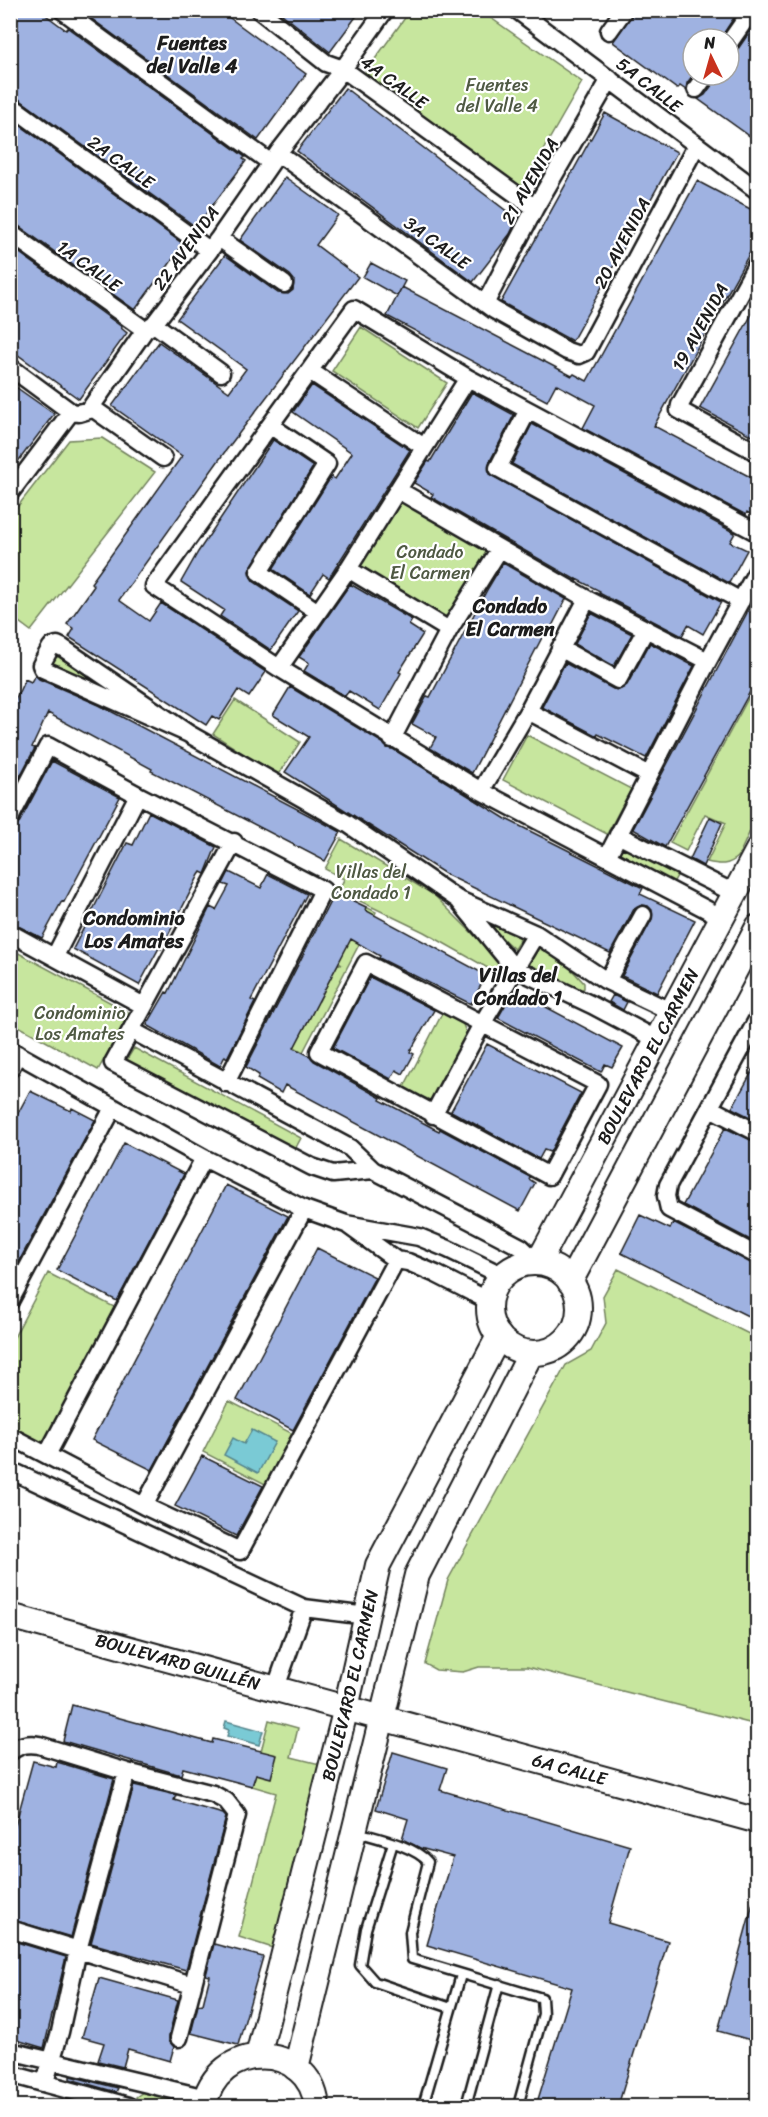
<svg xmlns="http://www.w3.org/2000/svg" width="768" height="2117" font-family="Sriracha,sans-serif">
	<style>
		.green { fill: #c7e69e; stroke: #72815d; stroke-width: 1.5 }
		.water { fill: #7acad5; stroke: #54848b; stroke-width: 1.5 }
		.building { fill: #9fb2e1; stroke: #1c1c1c; stroke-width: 1.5 }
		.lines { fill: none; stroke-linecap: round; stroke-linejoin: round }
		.service-casing { stroke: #1c1c1c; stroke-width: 13 }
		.minor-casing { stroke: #1c1c1c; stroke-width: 21 }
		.secondary-casing { stroke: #1c1c1c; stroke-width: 28 }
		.service { stroke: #fff; stroke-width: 8 }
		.minor { stroke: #fff; stroke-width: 16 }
		.secondary { stroke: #fff; stroke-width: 24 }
		.labels { text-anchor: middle; stroke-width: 4.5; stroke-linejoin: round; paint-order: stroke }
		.street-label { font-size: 18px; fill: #1c1c1c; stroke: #fff }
		.park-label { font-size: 18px; fill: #4f5943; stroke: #fff }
		.neighbourhood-label { font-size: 20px; font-weight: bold; fill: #1c1c1c; stroke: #fff }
	</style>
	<rect width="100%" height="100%" fill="#fff"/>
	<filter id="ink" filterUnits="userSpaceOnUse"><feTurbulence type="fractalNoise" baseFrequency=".0167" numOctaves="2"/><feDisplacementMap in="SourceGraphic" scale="12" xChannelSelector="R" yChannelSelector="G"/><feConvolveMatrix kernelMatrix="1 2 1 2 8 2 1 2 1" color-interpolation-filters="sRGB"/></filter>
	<g filter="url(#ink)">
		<path class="green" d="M481 11 582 82 522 187 364 74 410 11Z
			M361 327 447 383 418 428 332 371Z
			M102 438 155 472 31 631 11 616V515L69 440Z
			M401 497 490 553 448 620 359 565Z
			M63 648 189 734 41 665Z
			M757 682V816L738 857C728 866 720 865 707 862L726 823 705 814 686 851 670 843Z
			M235 700 300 742 278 776 213 734Z
			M527 735 631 789 607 834 503 780Z
			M618 835 682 867 669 890 607 857Z
			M341 839 434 895 505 966 500 975 424 932 339 891 344 879 325 869Z
			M366 907 376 912 303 1052 282 1040 304 1029 316 1005 304 999 319 1001 324 991 314 981 326 987 331 977 319 971 321 967 333 973 338 964 342 965 326 956 361 917Z
			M481 919 521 938 514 949Z
			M539 948C558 957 571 967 584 983V988L580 991 531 968C528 960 530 952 539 948Z
			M11 949 130 1013 98 1070 11 1022Z
			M443 1012 462 1022 467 1035 434 1098 430 1100 404 1089V1087Z
			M134 1048 301 1138 294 1151 126 1061Z
			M618 1269 757 1338V1725L527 1667H479L463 1672 436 1670 425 1664 448 1580 566 1365 591 1351 606 1323 603 1296Z
			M48 1273 120 1310 46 1449 11 1431 10 1345Z
			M229 1401 297 1436 271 1487 203 1452Z
			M269 1720 298 1728 291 1757 324 1765 279 1950 239 1937 276 1793 252 1786Z
			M143 2092 175 2100 179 2106 139 2105 136 2097Z"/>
		<path class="water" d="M252 1430 275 1442 258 1473 224 1455 233 1438 244 1444Z
			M226 1721 263 1731 259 1745 227 1736 229 1730 224 1728Z"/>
		<path class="building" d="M10 10H39L66 30 68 28 245 157 243 159 246 161 196 227 16 97 10 95Z
			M219 10 306 74 258 140 81 11Z
			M277 10H361L330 52Z
			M635 10H739L720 39H693V75L687 83 686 90 680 86 677 89 613 42Z
			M758 20V142L698 99 705 95 715 81 716 75H729V53L738 49Z
			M345 88 517 219 510 234 473 282 297 151Z
			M605 113 677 152 572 341 501 302Z
			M10 118 183 244 160 278 159 277 135 310 16 224 10 223Z
			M285 177 338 215 316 245 358 277 224 453 119 600 149 621 161 603 266 672 249 697 238 690 219 720 212 716 206 725 69 637 74 629 67 624 94 586 91 583 182 456 112 406 159 342 229 392 246 369 177 319 225 255 278 293 288 294 293 290 294 280 290 275 240 240Z
			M697 181 758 213V238L654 426 758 481V518L747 512 746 515 583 428 595 405 556 384 547 401 387 316 402 287 572 376 574 374 587 381Z
			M10 246 122 327 121 328 127 333 79 399 10 349Z
			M371 263 405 281 397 296 363 277Z
			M758 303V439L700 408Z
			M10 383 54 414 10 472Z
			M312 385 410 450 329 578 323 574 310 594 273 569 331 477 335 479 352 453 293 412Z
			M472 392 514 415 489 463V474L721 602 703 634 688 625 682 636 599 593 600 591 576 579V580L431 497 433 494 414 483 428 461 430 462Z
			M532 424 735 533 730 542 747 550 729 583 512 464Z
			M273 440 313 467 249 571 253 581 298 611 271 650 220 616 224 610 181 582 198 552Z
			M503 563 566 599 551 628 548 626 472 773 430 748 436 737 412 724 427 696 430 697 488 588Z
			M350 584 412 620 409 625 423 634 399 672 401 673 380 710 349 691 345 696 304 671 309 663 299 657Z
			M758 592V677L665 847 633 829Z
			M591 613 632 634 614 666 575 644Z
			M650 643 694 666 646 758 598 734 597 736 542 707 565 663 613 689 619 690 627 685Z
			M35 675 39 679 99 705 341 832 325 861 151 771 152 769 48 713 32 747 35 748 10 795V711L25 679 31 682Z
			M290 687 383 743 387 748 393 749 506 819 643 888 640 894 695 920 657 993 622 976 652 919V910L648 906 642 905 634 909 610 953 447 875 285 772 309 737 273 715Z
			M52 761 120 797 64 902 62 901 42 938 10 922V835L19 823Z
			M149 812 216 847 205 874 201 872 199 875 161 949 159 948 139 985 73 949 127 843 133 845Z
			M710 817 722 823 703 866 690 859Z
			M229 872 261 888 268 874 307 894 251 1000 255 1002 227 1058 225 1056 220 1066 147 1025 166 992 168 993 210 907 216 910 229 886 223 884Z
			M335 892 366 907 365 910 486 975 471 1004 379 958 380 956 351 939 294 1048 310 1056 314 1061 381 1098 380 1100 405 1113 433 1128 439 1131 440 1129 530 1177 529 1179 535 1183 520 1211 285 1085 281 1093 257 1079 259 1075 246 1067Z
			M370 977 434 1010 410 1052 414 1054 403 1074 396 1070 391 1079 333 1048Z
			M514 990 623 1048 612 1067 605 1064 601 1072 498 1018Z
			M613 995 627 1002 623 1010 609 1002Z
			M487 1044 581 1093 550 1152 544 1150 539 1159 451 1111Z
			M758 1061V1121L732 1108Z
			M30 1091 71 1111 72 1108 95 1120 10 1278V1128Z
			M725 1128 758 1143V1244L683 1205Z
			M124 1143 184 1174 117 1301 57 1270Z
			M226 1185 288 1216 152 1470 92 1440Z
			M640 1215 670 1229 673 1223 758 1266V1321L621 1253Z
			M317 1248 375 1277 293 1430 237 1400Z
			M202 1456 263 1486 236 1536 175 1506Z
			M72 1705 212 1743 213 1739 277 1755 271 1778 256 1774 252 1786 183 1768 181 1775 63 1741Z
			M393 1752 447 1768 440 1790 630 1846 608 1923 668 1941 618 2106H536L572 1988 427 1945 453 1857 420 1848 402 1839 408 1819 376 1809Z
			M33 1761 56 1767 57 1762 114 1779 71 1937 10 1919V1844Z
			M134 1785 176 1795 174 1800 223 1814 226 1817 186 1970 91 1943Z
			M753 1903 758 1904V2042L718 2031Z
			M10 1940 66 1957 44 2048 10 2038Z
			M214 1944 263 1957 238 2045 191 2033 198 2005 203 2004 210 1976 206 1975Z
			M99 1978 178 2000 169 2035V2041L174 2047 170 2061 128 2049 123 2067 98 2061 104 2043 82 2037Z
			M70 2076 118 2088 116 2092 70 2079Z"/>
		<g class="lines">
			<defs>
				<path id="service" d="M357 1832C377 1838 415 1846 428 1862L410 1932 412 1959 542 1998 543 2014 518 2106
					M393 1843 366 1929 360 1965 375 1982 451 2008
					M423 2106 461 1975
					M466 2106 499 1984"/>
				<path id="minor" d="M62 10 271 163
					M259 10 326 63 343 69 535 208
					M517 10 758 191
					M609 31 624 10
					M729 43 752 10
					M696 89 706 75
					M10 105 209 250
					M278 153 494 310 567 351 579 355 586 352 696 146
					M10 233 145 330
					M219 238 284 284
					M758 262 680 405 679 410 758 453
					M486 302 535 208 610 79
					M154 324 221 373
					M10 367 71 412
					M310 371 424 447
					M91 407 163 458
					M528 410 498 468 741 601
					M271 426 327 464 259 572 318 612
					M398 490 587 599 708 661
					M10 493 71 412 79 413 89 410 145 330 154 324 219 238 278 153 343 69 385 10
					M348 569 449 630
					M560 648 618 680 646 629
					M279 668 348 569 468 378
					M528 711 649 775
					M189 734 43 669 41 665 51 647 57 645 63 648 189 734 348 824 457 899 536 934 605 980 672 1012
					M392 739 449 630 499 550
					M481 791 528 711 587 599
					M10 818 48 746 138 795 323 890 226 1083
					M618 835 734 893
					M234 842 113 1063 312 1167 333 1174 373 1170
					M607 857 708 661 758 569
					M460 902 514 968 592 1005 656 1039
					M721 917 481 791 279 668 154 586 354 309 468 378 758 533
					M10 933 144 1006
					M55 956 138 795
					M366 963 598 1084 549 1176 319 1052Z
					M607 981 643 915
					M758 1018 668 1185 666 1196 669 1209 758 1256
					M131 1030 350 1148 373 1170 521 1247 538 1263
					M10 1050 204 1158 304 1209 346 1224 419 1237 448 1249 503 1276
					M10 1069 18 1054
					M710 1108 758 1133
					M433 1115 482 1024 536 934
					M349 1226 396 1260 408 1262 436 1274 489 1301
					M10 1301 113 1108
					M10 1436 144 1506 240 1551 396 1260
					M47 1455 204 1158
					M10 1470 304 1608 367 1616
					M144 1506 304 1209
					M275 1690 304 1608
					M10 1752C18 1745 29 1743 39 1745L127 1772 213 1794 226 1801 237 1815 179 2038
					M10 1929 192 1985
					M10 2051 206 2098
					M10 2074 128 2106
					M45 2082 60 2032 78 1950 127 1772"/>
				<g id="secondary">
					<path id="s1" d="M538 1263 758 850"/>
					<circle cx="534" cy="1308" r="45"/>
					<path d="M570 1282 758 927"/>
					<path id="s2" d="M10 1616 758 1821"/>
					<path id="s3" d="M258 2056 346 1708 378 1565 499 1336"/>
					<path d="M296 2068 417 1575 531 1353"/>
					<path d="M204 2106C216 2040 309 2040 317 2106"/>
				</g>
			</defs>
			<use href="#service" class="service-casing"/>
			<use href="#minor" class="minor-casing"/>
			<use href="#secondary" class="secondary-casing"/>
			<use href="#service" class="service"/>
			<use href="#minor" class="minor"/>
			<use href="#secondary" class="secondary"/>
		</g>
	</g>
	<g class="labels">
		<g class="street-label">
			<text transform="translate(394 82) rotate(36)" y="6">4A CALLE</text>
			<text transform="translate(649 85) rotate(38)" y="6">5A CALLE</text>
			<text transform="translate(121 162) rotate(36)" y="6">2A CALLE</text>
			<text transform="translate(530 181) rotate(-60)" y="6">21 AVENIDA</text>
			<text transform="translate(437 243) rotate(36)" y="6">3A CALLE</text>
			<text transform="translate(622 243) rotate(-62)" y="6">20 AVENIDA</text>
			<text transform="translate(186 248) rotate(-54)" y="6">22 AVENIDA</text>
			<text transform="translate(89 266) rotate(36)" y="6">1A CALLE</text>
			<text transform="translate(700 327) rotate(-61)" y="6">19 AVENIDA</text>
			<text dy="6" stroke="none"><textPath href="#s1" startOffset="234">BOULEVARD EL CARMEN</textPath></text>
			<text dy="6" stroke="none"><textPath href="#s2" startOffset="174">BOULEVARD GUILLÉN</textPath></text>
			<text dy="6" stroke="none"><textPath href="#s3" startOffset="382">BOULEVARD EL CARMEN</textPath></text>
			<text dy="6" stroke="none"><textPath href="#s2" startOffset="580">6A CALLE</textPath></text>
		</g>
		<g class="park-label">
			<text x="497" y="91">Fuentes<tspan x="497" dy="21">del Valle 4</tspan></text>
			<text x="430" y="558">Condado<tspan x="430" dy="21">El Carmen</tspan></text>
			<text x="371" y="878">Villas del<tspan x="371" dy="21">Condado 1</tspan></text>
			<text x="80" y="1019">Condominio<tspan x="80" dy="21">Los Amates</tspan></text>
		</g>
		<g class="neighbourhood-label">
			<text x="192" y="50">Fuentes<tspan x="192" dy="23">del Valle 4</tspan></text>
			<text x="510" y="613">Condado<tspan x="510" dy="23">El Carmen</tspan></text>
			<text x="134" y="925">Condominio<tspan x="134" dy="23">Los Amates</tspan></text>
			<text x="518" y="982">Villas del<tspan x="518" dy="23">Condado 1</tspan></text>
		</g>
	</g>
	<rect width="768" height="2117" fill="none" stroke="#fff" stroke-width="36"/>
	<rect x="18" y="18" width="732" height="2081" fill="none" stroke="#1c1c1c" stroke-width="2" filter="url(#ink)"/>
	<g transform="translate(711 57) rotate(355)"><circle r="28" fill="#ffffff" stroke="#a4a4a4" stroke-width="1.5"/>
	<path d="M0-4.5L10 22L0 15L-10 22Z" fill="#c8321e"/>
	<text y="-9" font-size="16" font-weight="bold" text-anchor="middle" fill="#1c1c1c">N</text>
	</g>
</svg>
